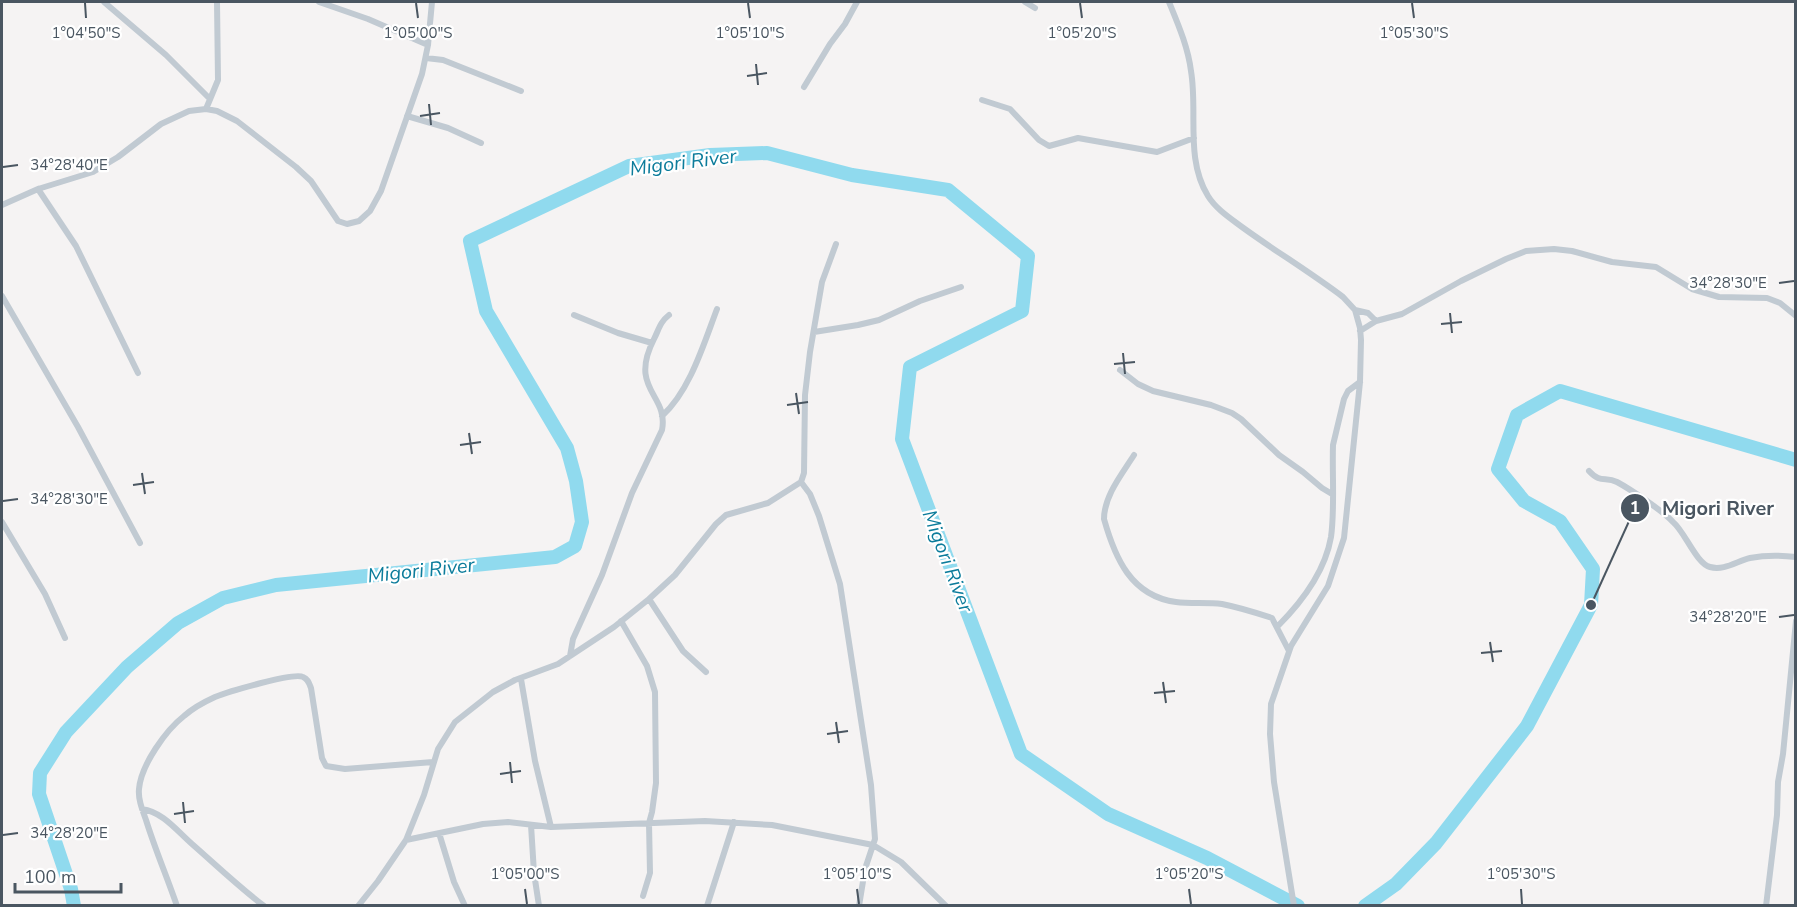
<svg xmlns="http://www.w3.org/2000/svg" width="1797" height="907" font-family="'Nunito Sans',sans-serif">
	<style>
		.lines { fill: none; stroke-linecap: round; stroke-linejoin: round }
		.river { stroke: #90daee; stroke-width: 14 }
		.minor { stroke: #c1cad2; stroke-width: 6 }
		.ticks { fill: none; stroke: #4a5661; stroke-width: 2 }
		.labels { text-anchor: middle; stroke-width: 4.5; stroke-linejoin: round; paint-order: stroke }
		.water-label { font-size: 20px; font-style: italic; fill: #0c7c9b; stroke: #fff }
		.ticks-label { font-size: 15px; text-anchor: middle; fill: #4a5661; stroke: #fff; stroke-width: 4.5; stroke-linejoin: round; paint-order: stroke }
		.leader { fill: none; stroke: #4a5661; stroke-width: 2 }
		.callout-dot { fill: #4a5661; stroke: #fff; stroke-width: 2 }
		.mark-label { font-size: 18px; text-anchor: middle; font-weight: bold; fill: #fff }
		.callout-label { font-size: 20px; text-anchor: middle; font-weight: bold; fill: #4a5661; stroke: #fff; stroke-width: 4.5; stroke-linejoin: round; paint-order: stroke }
	</style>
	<rect width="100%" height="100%" fill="#f5f3f3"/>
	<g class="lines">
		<path class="river" d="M74 906 71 889 39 794 40 773 66 732 127 667 178 623 223 598 276 585 555 557 575 546 582 522 576 481 567 448 486 311 470 241 629 166 710 155 767 153 852 175 948 190 1028 256 1022 311 910 367 902 439 1021 754 1108 814 1207 858 1298 906
			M1365 906 1396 884 1436 843 1527 726 1591 605 1593 569 1560 521 1524 501 1498 469 1517 415 1560 391 1796 460"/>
		<path class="minor" d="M104 2 166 55 210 99
			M319 2 368 19 428 45
			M1025 2 1035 8
			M1169 2C1178 24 1188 47 1191 71 1198 112 1185 159 1208 196 1216 209 1230 218 1242 227 1275 251 1310 272 1343 297L1355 310 1360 328 1361 340 1360 382 1344 538 1328 586 1291 646 1271 704 1270 734 1274 782 1294 906
			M426 58 443 60 521 91
			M804 87 830 44 845 24 857 2
			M982 100 1010 109 1039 140 1049 146 1078 138 1157 152 1194 138
			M206 109 218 80 217 2
			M407 116 448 128 481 143
			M38 189 76 246 138 373
			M2 205 38 189 93 172 118 157 161 124 189 111 206 109 217 111 237 121 296 167 311 181 338 221 347 224 359 221 370 211 381 191 422 74 428 45 432 2
			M2 296 78 427 140 543
			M1355 310 1368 313 1376 321
			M574 315 618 333 652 343
			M1360 331 1376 321 1402 314 1461 281 1506 259 1526 251 1554 249 1572 251 1612 262 1656 267 1692 289 1719 297 1767 298 1780 303 1796 316
			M814 332 858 325 879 320 920 301 961 287
			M1120 370 1138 384 1153 391 1211 405 1232 413 1241 419 1279 455 1303 472 1322 488 1332 494
			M662 416C690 391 704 343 717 309
			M1134 455C1122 474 1104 496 1104 519 1115 558 1131 596 1176 602 1191 604 1207 602 1222 604 1237 607 1257 613 1272 618L1289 651
			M1589 471C1601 484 1605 476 1617 482 1630 489 1663 511 1673 522 1685 532 1696 563 1710 567 1724 571 1737 561 1750 558 1765 555 1780 555 1796 557
			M801 482 810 494 819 516 840 584 871 785 875 839 865 869 859 906
			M2 522 45 594 65 638
			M649 599 683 651 706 672
			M621 621 647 666 655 692 656 783 652 812 649 823 650 873 643 896
			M1277 627C1301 603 1325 572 1331 537 1335 509 1332 474 1333 445L1344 399 1348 391 1360 382
			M570 656 573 639 602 575 632 493 662 430C669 394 628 390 654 339 659 329 660 322 669 315
			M521 679 535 761 551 827
			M142 809C163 812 177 831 192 844 216 865 239 887 264 906
			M531 825 534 873 539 906
			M439 833 454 882 465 906
			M406 840 483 824 508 822 551 827 705 821 772 825 873 845 901 862 946 906
			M177 906C167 877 155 849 146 820 142 809 138 799 139 789 141 765 166 730 184 716 193 708 204 702 215 697 227 692 294 672 303 677 308 679 309 683 311 688L322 758 326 766 345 769 433 762
			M358 906 378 881 406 840 424 795 438 749 455 722 493 692 515 680 558 664 614 627 649 599 675 575 716 524 726 515 768 503 801 482 804 473 805 395 810 352 822 282 836 244
			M707 906 734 822
			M1766 906 1777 815 1778 782 1783 754 1796 621"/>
	</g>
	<path class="ticks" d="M85 3 86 18M416 3 418 18M748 3 750 18M1080 3 1082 18M1412 3 1414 18M756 64 758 85M747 76 767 73M429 104 431 125M420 116 440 113M3 167 18 165M1779 283 1794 281M1450 313 1452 333M1441 324 1462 322M1123 353 1125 374M1114 364 1135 362M796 393 799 414M787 405 808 402M469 433 472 454M460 445 481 442M142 473 145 494M133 485 154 482M3 501 18 499M1779 617 1794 615M1490 642 1493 662M1481 653 1502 651M1163 682 1166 703M1154 693 1175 691M836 722 839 743M827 734 848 731M510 762 512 783M500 774 521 771M183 802 185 823M174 814 194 811M3 835 18 833M525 889 527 904M857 889 859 904M1189 889 1191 904M1521 889 1522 904"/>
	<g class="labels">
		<g class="water-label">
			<text transform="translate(683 162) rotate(-7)" y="7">Migori River</text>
			<text transform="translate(948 561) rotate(69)" y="7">Migori River</text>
			<text transform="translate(421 570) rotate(-6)" y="7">Migori River</text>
		</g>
	</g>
	<g class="ticks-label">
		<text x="86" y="38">1°04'50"S</text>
		<text x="418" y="38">1°05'00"S</text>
		<text x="750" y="38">1°05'10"S</text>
		<text x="1082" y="38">1°05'20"S</text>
		<text x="1414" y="38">1°05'30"S</text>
		<text x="69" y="170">34°28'40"E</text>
		<text x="1728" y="288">34°28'30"E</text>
		<text x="69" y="504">34°28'30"E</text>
		<text x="1728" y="622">34°28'20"E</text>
		<text x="69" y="838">34°28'20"E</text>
		<text x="525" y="879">1°05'00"S</text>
		<text x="857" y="879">1°05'10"S</text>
		<text x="1189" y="879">1°05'20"S</text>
		<text x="1521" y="879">1°05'30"S</text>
	</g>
	<path class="leader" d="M1591 605L1635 508"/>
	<g class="callout-dot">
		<circle cx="1591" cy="605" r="6"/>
		<circle cx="1635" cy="508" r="15"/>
	</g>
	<g class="mark-label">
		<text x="1635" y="514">1</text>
	</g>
	<g class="callout-label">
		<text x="1718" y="515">Migori River</text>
	</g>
	<rect width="1797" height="907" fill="none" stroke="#4a5661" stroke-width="6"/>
	<path d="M15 883v9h106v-9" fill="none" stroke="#4a5661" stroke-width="3"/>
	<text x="24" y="883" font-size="18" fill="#4a5661" stroke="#ffffff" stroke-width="4.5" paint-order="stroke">100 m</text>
</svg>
